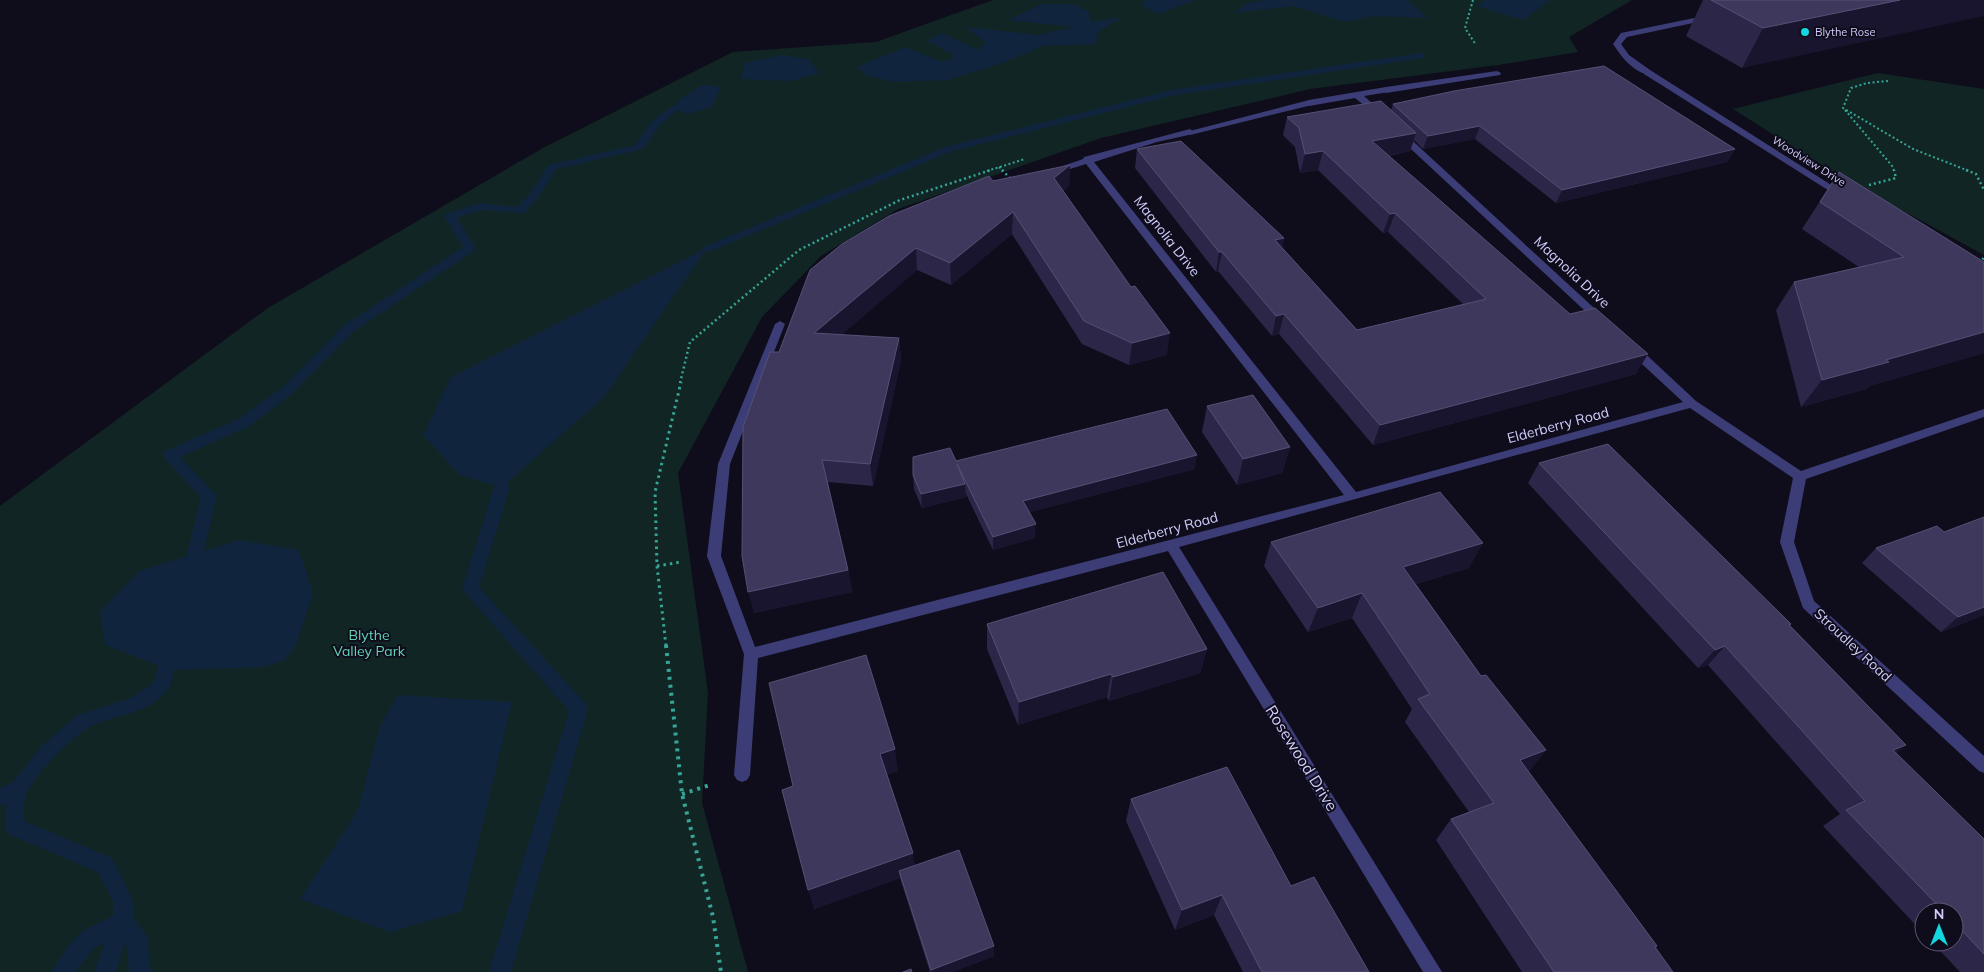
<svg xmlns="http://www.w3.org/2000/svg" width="1984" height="972" font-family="Mulish,sans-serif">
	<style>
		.green { fill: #112624 }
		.water { fill: #10243e }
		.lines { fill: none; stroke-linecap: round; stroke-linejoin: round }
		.stream { fill: #10243e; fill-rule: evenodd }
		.path-far3 { stroke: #37a498; stroke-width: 2; stroke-dasharray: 2 2.5; stroke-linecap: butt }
		.path-far2 { stroke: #37a498; stroke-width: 2.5; stroke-dasharray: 2 3; stroke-linecap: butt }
		.path-far1 { stroke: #37a498; stroke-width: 3; stroke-dasharray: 2.5 4; stroke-linecap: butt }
		.path { stroke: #37a498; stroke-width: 4; stroke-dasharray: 3 5; stroke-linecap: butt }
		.service { fill: #3c3d77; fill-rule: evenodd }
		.minor { fill: #3c3d77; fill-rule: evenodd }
		.wall { fill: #2c2749 }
		.shaded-wall { fill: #19152f }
		.building { fill: #3e395c; stroke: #555075 }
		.poi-dot { fill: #13d7e0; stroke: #0f0d1c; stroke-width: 2 }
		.labels { text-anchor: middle; stroke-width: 4; stroke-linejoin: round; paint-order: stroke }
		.far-poi-label { font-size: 11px; fill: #d0cdfb; stroke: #0f0d1c; text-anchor: start }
		.far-street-label { font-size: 11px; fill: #d0cdfb; stroke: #0f0d1c }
		.street-label { font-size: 14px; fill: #d0cdfb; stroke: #0f0d1c }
		.park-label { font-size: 14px; fill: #60d3b0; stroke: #0f0d1c }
		.near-street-label { font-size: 16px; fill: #d0cdfb; stroke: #0f0d1c }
	</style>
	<rect width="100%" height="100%" fill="#0f0d1c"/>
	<path class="green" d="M993 0H1632L1569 37 1578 52 1498 65 1310 89 1101 138 898 209 821 256 762 317 678 473 708 693 702 803 748 972H0V506L268 308 543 148 733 52 876 42Z
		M1878 73 1984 89V255L1836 174 1733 109Z"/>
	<path class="water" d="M1147 0H1195L1159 14 1141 5Z
		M1265 0H1403L1410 2 1428 18 1374 16 1345 22 1294 6 1233 13 1248 3Z
		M1485 0H1550L1523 20 1477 6Z
		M1041 4H1073L1088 11 1091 22 1122 17 1098 32 1095 44 1043 46 1002 63 948 80 895 82 867 76 857 67 905 47 943 62 955 56 927 41 942 33 977 50 986 43 966 27 1039 35 1073 27 1008 20Z
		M781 55 809 59 819 73 791 81 741 79 745 63Z
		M702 85 721 87 712 107 687 114 674 108 679 100Z
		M707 248 604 397 502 487 460 475 423 435 451 377Z
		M239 540 299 550 313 593 296 645 285 660 264 667 170 670 105 645 100 612 139 571Z
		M398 695 512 702 462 911 390 932 300 899 358 810 380 726Z"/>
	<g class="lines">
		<path class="stream" d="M1421 53 1424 54V58L1176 95 953 151 711 251 707 252 701 248 945 147 1176 89Z
			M674 105 678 106V110L660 125 643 149 556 169 538 198 524 213 480 210 457 218 476 248 474 251 353 332 293 393 248 427 180 457 217 496 203 554 201 558 195 560 189 558 187 554 201 497 165 459 163 455 165 451 238 419 283 387 343 326 463 247 444 216 446 214 479 203 517 207 530 194 548 165 635 145 652 121Z
			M502 481 507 483 510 487 479 587 585 703 588 709 511 972H489L569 711 462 589 494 487 497 483Z
			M165 661 171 663C174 669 174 678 170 685 154 716 115 712 88 728 70 739 34 775 26 795 23 803 24 813 24 821L112 858 133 900V916L147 937 151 972H129L126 940 116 972H94L105 943 95 947 76 972H52C57 962 72 939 81 933 90 925 103 922 113 915V901L98 872 8 834 5 827V804L0 806V788L14 781 41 747 76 716 130 698 151 685 155 679 159 663Z"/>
		<path class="path-far3" d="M1473 0 1465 28 1476 45
			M1888 81 1867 83 1851 88 1843 108 1913 149 1969 171
			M1845 110 1893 167 1894 171
			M999 167 1003 171
			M987 171 1025 159"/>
		<path class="path-far2" d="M1002 170 1011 179
			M1966 170 1976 174 1984 190
			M1869 185 1896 178 1894 170
			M1980 264 1984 257
			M680 383 690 342 799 250 900 200 991 170"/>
		<path class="path-far1" d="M657 566 681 562
			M666 646 657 566 655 492 681 382"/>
		<path class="path" d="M666 645 682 794 713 917 721 972
			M682 794 710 785"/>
		<path class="service" d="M1709 15H1712V19L1627 37 1621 44 1629 55 1650 70V74C1635 75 1620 55 1613 44L1621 33Z
			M1497 71 1501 73 1500 75 1386 93 1382 90 1386 87Z
			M1309 100 1312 101V105L1190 135 1186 132Z
			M780 321 785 324 730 464 721 556 719 560H709L707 556 718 464 775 324Z"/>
		<path class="minor" d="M1644 70H1650L1847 195 1845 197H1839L1644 74Z
			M1386 87 1390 90 1389 92 1364 96 1383 113 1384 115 1380 118 1355 98 1309 106 1305 103 1309 100Z
			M1190 129 1194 132 1193 134 1157 142 1094 162 1356 492 1683 402 1629 352 1627 349 1629 346H1637L1696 401 1801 471 1984 409V417L1806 479 1794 542 1814 601 1984 756V773L1979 771 1803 608 1780 542 1793 478 1690 408 1179 547 1442 972H1423L1168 551 758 658 750 775 747 780 742 782 737 780 734 775 744 654 707 556 709 552H719L721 556 755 647 1344 495 1086 164 1054 174 1049 171 1083 159 1084 157Z
			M1397 132H1403L1606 319 1607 321 1606 323H1598L1397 136Z"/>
	</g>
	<path class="wall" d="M1703 0H1984L1742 68 1686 36Z
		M1393 104 1735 149 1727 162 1556 203 1475 139 1423 149 1414 140 1410 151 1389 156 1636 374 1373 445 1279 334 1272 336 1218 271 1216 272 1135 168 1137 149 1284 238 1282 248 1357 330 1463 304 1388 232 1383 233 1318 170 1300 173 1295 147 1283 135 1287 117 1391 110Z
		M1070 165 1069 186 1063 191 1167 355 1129 365 1082 344 1012 234 951 285 917 270 841 335 899 338 901 360 873 486 828 482 848 570 852 592 754 613 779 352 993 181Z
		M1839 172 1984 262V353L1869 386 1866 389 1801 407 1776 310 1794 282 1859 267 1802 229Z
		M1207 406 1290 447 1282 473 1237 485 1202 432Z
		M956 461 1195 469 1030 512 1035 538 993 550 966 494V497L922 508 914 489 913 475Z
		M1539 463 1791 624 1790 625 1906 745 1896 753 1984 839V972H1960L1932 942H1954V912H1924V934L1823 826 1840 814 1708 665 1698 668 1528 483Z
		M1271 542 1469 568 1416 584 1481 676 1546 750 1528 772 1657 946 1655 948 1673 972H1522L1436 840 1451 819 1469 812 1405 722 1412 709 1352 618 1308 632 1264 566Z
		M1876 548 1984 615 1941 632 1862 563Z
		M987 624 1207 649 1200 673 1109 701 1107 697 1018 725 987 649Z
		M898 771 887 774 915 866 994 956 952 972H930L900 878 814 909 782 790Z
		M1131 799 1291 886 1369 972H1243L1214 915 1175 930 1126 821Z"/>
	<path class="shaded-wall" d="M1900 0H1984V16L1742 68 1763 28Z
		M1480 126 1475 139 1423 149 1428 136Z
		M1416 133 1410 151 1367 160 1372 141Z
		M1735 149 1727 162 1556 203 1562 190Z
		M1323 151 1318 170 1300 173 1305 154Z
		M1070 165 1069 186 1053 200 1054 178Z
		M1013 212 1012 234 951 285 950 263Z
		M1395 213 1388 232 1383 233 1390 214Z
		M1284 238 1280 257 1275 240Z
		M916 248 917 270 818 355 814 333Z
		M1219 252H1222L1218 271 1216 272Z
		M1284 314 1279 334 1272 336 1276 316Z
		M1984 332V353L1869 386 1866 389 1801 407 1822 380 1886 360Z
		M1170 333 1167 355 1129 365 1132 343Z
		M899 338 901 360 873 486 870 464Z
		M1648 354 1636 374 1373 445 1380 425Z
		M1290 447 1282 473 1237 485 1243 459Z
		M1197 455 1195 469 1023 514V501Z
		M965 484 966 497 922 508 921 494Z
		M1036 524 1035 538 993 550V537Z
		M1483 543 1469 568 1392 591 1403 567Z
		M848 570 852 592 754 613 748 592Z
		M1362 593 1352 618 1308 632 1318 608Z
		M1984 607V615L1941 632 1958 617Z
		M1725 646 1708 665 1698 668 1715 650Z
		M1207 649 1200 673 1109 701 1113 677Z
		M1111 674 1107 697 1018 725 1019 702Z
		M1906 745 1884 763 1893 750Z
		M895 749 898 771 884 775 880 754Z
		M1546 750 1528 773 1520 760Z
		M913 853 915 873 899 871 900 878 814 909 808 890Z
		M1222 895 1214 915 1175 930 1182 910Z
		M994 946V956L952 972H932L931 970Z"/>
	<path class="building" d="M1711 0H1900L1763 28Z
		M1604 66 1735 149 1562 190 1480 126 1428 136 1393 104 1454 91Z
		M1381 101 1416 133 1372 141 1570 314 1595 308 1648 354 1380 425 1284 314 1276 316 1222 252H1219L1137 149 1181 141 1284 238 1275 240 1357 330 1486 299 1395 213 1390 214 1323 151 1305 154 1299 128 1287 117Z
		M1070 165 1054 178 1131 287 1135 286 1170 333 1132 343 1084 321 1013 212 950 263 916 248 814 333 899 338 870 464 822 460 848 570 748 592 742 556 743 427 770 352H779L810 270 842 244 889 216 989 176 993 181Z
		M1839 172 1984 262V332L1886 360 1889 362 1822 380 1794 282 1904 257 1820 202Z
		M1253 395 1290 447 1243 459 1207 406Z
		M1167 409 1197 455 1023 501 1036 524 993 537 957 464 965 484 921 494 913 475V457L950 448 956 461Z
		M1608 444 1791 624 1789 625 1906 745 1893 750 1984 839V954L1954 922V912H1944L1846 810 1865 801 1797 725 1725 646 1715 650 1539 463Z
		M1440 492 1483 543 1403 567 1481 676 1486 675 1546 750 1520 760 1657 946 1655 947 1673 972H1554L1451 819 1494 803 1418 699 1430 694 1362 593 1318 608 1271 542Z
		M1984 517V607L1958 617 1876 548 1937 526 1944 532Z
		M1163 572 1207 649 1113 677 1111 674 1019 702 987 624Z
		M866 655 895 749 880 754 913 853 808 890 782 790 793 786 769 683Z
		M1227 767 1291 886 1314 877 1369 972H1262L1222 895 1182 910 1131 799Z
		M959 850 994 946 931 970 899 871Z
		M911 969 912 972H903Z"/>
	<circle class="poi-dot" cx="1805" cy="32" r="5"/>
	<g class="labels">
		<g class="far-poi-label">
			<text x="1815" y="36">Blythe Rose</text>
		</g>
		<g class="far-street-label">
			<text transform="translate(1809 161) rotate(32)" y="4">Woodview Drive</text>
		</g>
		<g class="street-label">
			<text transform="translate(1167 236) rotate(52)" y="5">Magnolia Drive</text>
			<text transform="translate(1572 272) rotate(43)" y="5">Magnolia Drive</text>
			<text transform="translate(1558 425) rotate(-15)" y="5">Elderberry Road</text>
			<text transform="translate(1167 530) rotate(-15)" y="5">Elderberry Road</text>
			<text transform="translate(1853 645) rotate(43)" y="5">Stroudley Road</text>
		</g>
		<g class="park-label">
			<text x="369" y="640">Blythe<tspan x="369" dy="16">Valley Park</tspan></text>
		</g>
		<g class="near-street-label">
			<text transform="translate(1302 758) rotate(58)" y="6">Rosewood Drive</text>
		</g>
	</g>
	<g transform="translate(1939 927)"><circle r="24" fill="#0f0d1c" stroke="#5c5a75"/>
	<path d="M0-4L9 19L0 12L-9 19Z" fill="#13d7e0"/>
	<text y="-8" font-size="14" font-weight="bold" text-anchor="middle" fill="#d0cdfb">N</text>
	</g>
</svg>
